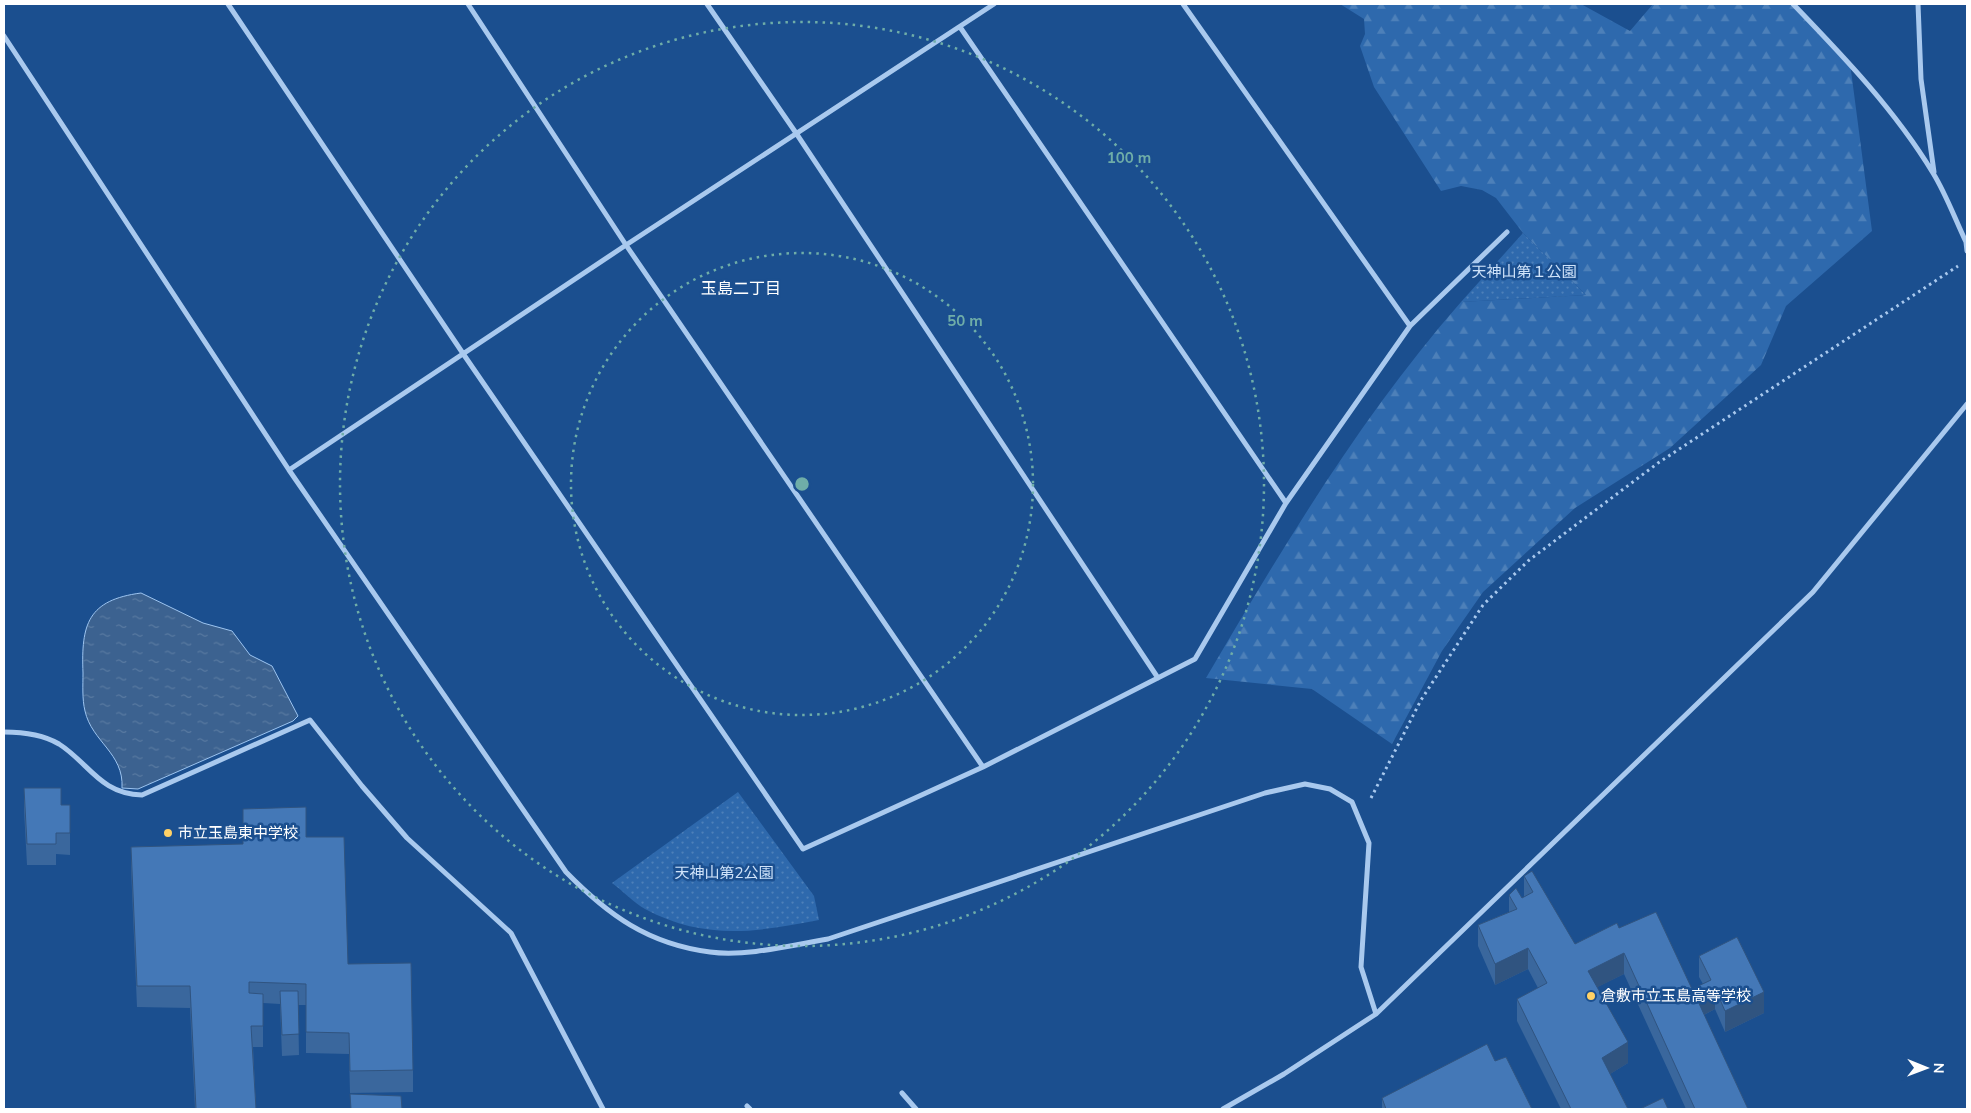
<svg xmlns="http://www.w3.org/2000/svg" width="1971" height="1113" font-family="Mulish,'Noto Sans JP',sans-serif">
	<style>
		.grass { fill: url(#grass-dots) }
		.forest { fill: url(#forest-firs) }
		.water { fill: url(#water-ripples); stroke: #9cc4f0 }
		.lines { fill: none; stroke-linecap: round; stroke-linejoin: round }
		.path { stroke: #a9c9ee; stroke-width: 3; stroke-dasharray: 2.5 4; stroke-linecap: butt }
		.street { stroke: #a9c9ee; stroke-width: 5 }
		.wall { fill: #3a679d }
		.shaded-wall { fill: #305480 }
		.building { fill: #4478b7; stroke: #305480 }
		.ring { fill: none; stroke: #6fada8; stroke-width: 2.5; stroke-dasharray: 2.5 5 }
		.poi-dot { fill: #ffd166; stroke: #1b4f8f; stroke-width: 2 }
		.labels { text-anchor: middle; stroke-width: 5; stroke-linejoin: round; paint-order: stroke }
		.park-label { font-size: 15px; fill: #cfe3fa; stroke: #1b4f8f }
		.poi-label { font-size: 15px; fill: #fff; stroke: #1b4f8f; text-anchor: start }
		.neighbourhood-label { font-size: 16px; fill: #fff; stroke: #1b4f8f }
		.centre { fill: #6fada8; stroke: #1b4f8f; stroke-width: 2.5 }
		.ring-label { font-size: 15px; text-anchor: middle; font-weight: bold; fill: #6fada8; stroke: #1b4f8f; stroke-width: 5; stroke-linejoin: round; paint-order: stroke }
	</style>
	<defs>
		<pattern id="grass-dots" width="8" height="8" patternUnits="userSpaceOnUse" patternTransform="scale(1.25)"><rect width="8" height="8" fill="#2e69ad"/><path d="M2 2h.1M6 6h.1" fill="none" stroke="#4d80b9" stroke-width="1.8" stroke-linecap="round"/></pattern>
		<pattern id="forest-firs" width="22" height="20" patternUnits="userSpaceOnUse" patternTransform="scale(1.25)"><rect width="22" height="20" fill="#2e69ad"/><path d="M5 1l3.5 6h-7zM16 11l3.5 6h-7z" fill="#4d80b9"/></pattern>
		<pattern id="water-ripples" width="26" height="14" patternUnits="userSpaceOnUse" patternTransform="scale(1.25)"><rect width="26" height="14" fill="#3c6290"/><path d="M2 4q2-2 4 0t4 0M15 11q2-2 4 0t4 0" fill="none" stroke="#597aa1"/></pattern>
	</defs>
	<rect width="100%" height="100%" fill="#1b4f8f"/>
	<path class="grass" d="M1523 233 1586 295 1461 302Z
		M738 792 814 896 819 920C757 932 705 941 645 909 634 903 623 891 612 883Z"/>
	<path class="forest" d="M1340 4H1581L1630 31 1653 4H1793L1850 63 1872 231 1786 306 1761 365 1670 448 1575 508 1483 592 1442 651 1392 744 1312 689 1206 678C1283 547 1361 416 1461 302L1586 295 1523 233 1496 198 1482 190 1461 186 1441 191 1374 87 1360 46 1365 34 1364 19Z"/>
	<path class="water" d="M141 593 203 623 232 631 250 655 272 666 298 716 293 721 138 789 122 788C124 753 92 742 85 711 82 699 83 685 83 673 81 624 88 600 141 593Z"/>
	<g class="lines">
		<path class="path" d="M1371 798 1421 700 1483 605 1528 561 1658 463 1958 266"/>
		<path class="street" d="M228 4 464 355 803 849 983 767 1195 659 1286 503 1410 326 1507 232
			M468 4 626 245 983 767
			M707 4 796 133 1158 678
			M1183 4 1410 326
			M1793 4C1843 56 1895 110 1933 173 1946 194 1955 219 1966 242L1967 251
			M1918 4 1921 79 1934 172
			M960 27 1286 503
			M4 36 289 470 566 872C608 915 648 944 710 952 746 957 792 945 828 939L1265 793 1305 784 1330 789 1352 802 1369 843 1361 967 1376 1014
			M289 470 626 245 994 4
			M4 732C23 732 42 734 59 744 89 763 100 794 142 795L310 720 362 786 407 838 511 933 603 1109
			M902 1093 916 1109
			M747 1106 750 1109
			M1223 1109 1284 1074 1376 1014 1813 592 1967 404"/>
	</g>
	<path class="wall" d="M24 788 61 805H70V855L56 854V865H27L24 810Z
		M306 837 348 964 413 1070V1092L350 1093 349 1054 306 1053V1005H298L299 1055 282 1056 280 1004 263 1003V1047H253L256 1109H195L190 1008 137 1007 131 868V847L243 844Z
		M1524 876 1575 944 1619 928 1692 989 1703 984 1699 977V956L1764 1013 1725 1032 1715 1009 1704 1015 1748 1109H1686L1624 974 1597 987 1628 1063 1610 1074 1628 1109H1561L1517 1021V999L1538 988 1528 969 1495 985 1478 946V925L1509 912V895L1522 898 1524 897Z
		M1495 1061 1532 1109H1382V1098Z"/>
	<path class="shaded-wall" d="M1528 948V969L1495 985V964Z
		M1624 953V974L1588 992V971Z
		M1715 988V1009L1696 1019V997Z
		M1764 992V1013L1725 1032V1011Z
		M1628 1042V1063L1602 1079V1058Z"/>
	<path class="building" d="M24 788H61V805H70V833H56V844H27Z
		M306 807V837H344L348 964 411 963 413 1070 350 1071 349 1033 306 1032V984L249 982V993L263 994V1026H251L256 1109H196L190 986H137L131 847 243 844V809Z
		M1532 871 1575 944 1617 923 1619 928 1656 912 1692 989 1711 980 1699 956 1737 937 1764 992 1725 1011 1715 988 1696 997 1748 1109H1695L1624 953 1588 971 1628 1042 1602 1058 1628 1109H1571L1517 999 1547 983 1528 948 1495 964 1478 925 1517 909 1509 895 1516 888 1522 898 1533 892 1524 876Z
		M280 991H298L299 1034 282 1035Z
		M1487 1044 1495 1061 1506 1057 1532 1109H1386L1382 1098Z
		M350 1094 401 1096 402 1109H351Z
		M1663 1098 1668 1109H1640Z"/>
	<g class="ring">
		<circle cx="802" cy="484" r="231"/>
		<circle cx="802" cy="484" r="462"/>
	</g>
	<g class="poi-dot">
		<circle cx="168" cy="833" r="5"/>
		<circle cx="1591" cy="996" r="5"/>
	</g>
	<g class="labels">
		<g class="park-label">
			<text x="1524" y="277">天神山第１公園</text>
			<text x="724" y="878">天神山第2公園</text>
		</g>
		<g class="poi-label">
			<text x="178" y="838">市立玉島東中学校</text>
			<text x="1601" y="1001">倉敷市立玉島高等学校</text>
		</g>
		<g class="neighbourhood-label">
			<text x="741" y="294">玉島二丁目</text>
		</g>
	</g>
	<circle cx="802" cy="484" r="8" class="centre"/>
	<g class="ring-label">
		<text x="1129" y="163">100 m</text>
		<text x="965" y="326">50 m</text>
	</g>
	<rect width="1971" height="1113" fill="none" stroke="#ffffff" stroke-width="10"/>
	<g transform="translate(1926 1068) rotate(91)" stroke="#1b4f8f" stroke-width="4" paint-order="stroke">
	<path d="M0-4L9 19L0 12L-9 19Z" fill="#ffffff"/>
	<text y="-8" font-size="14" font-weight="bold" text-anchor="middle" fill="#ffffff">N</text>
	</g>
</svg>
